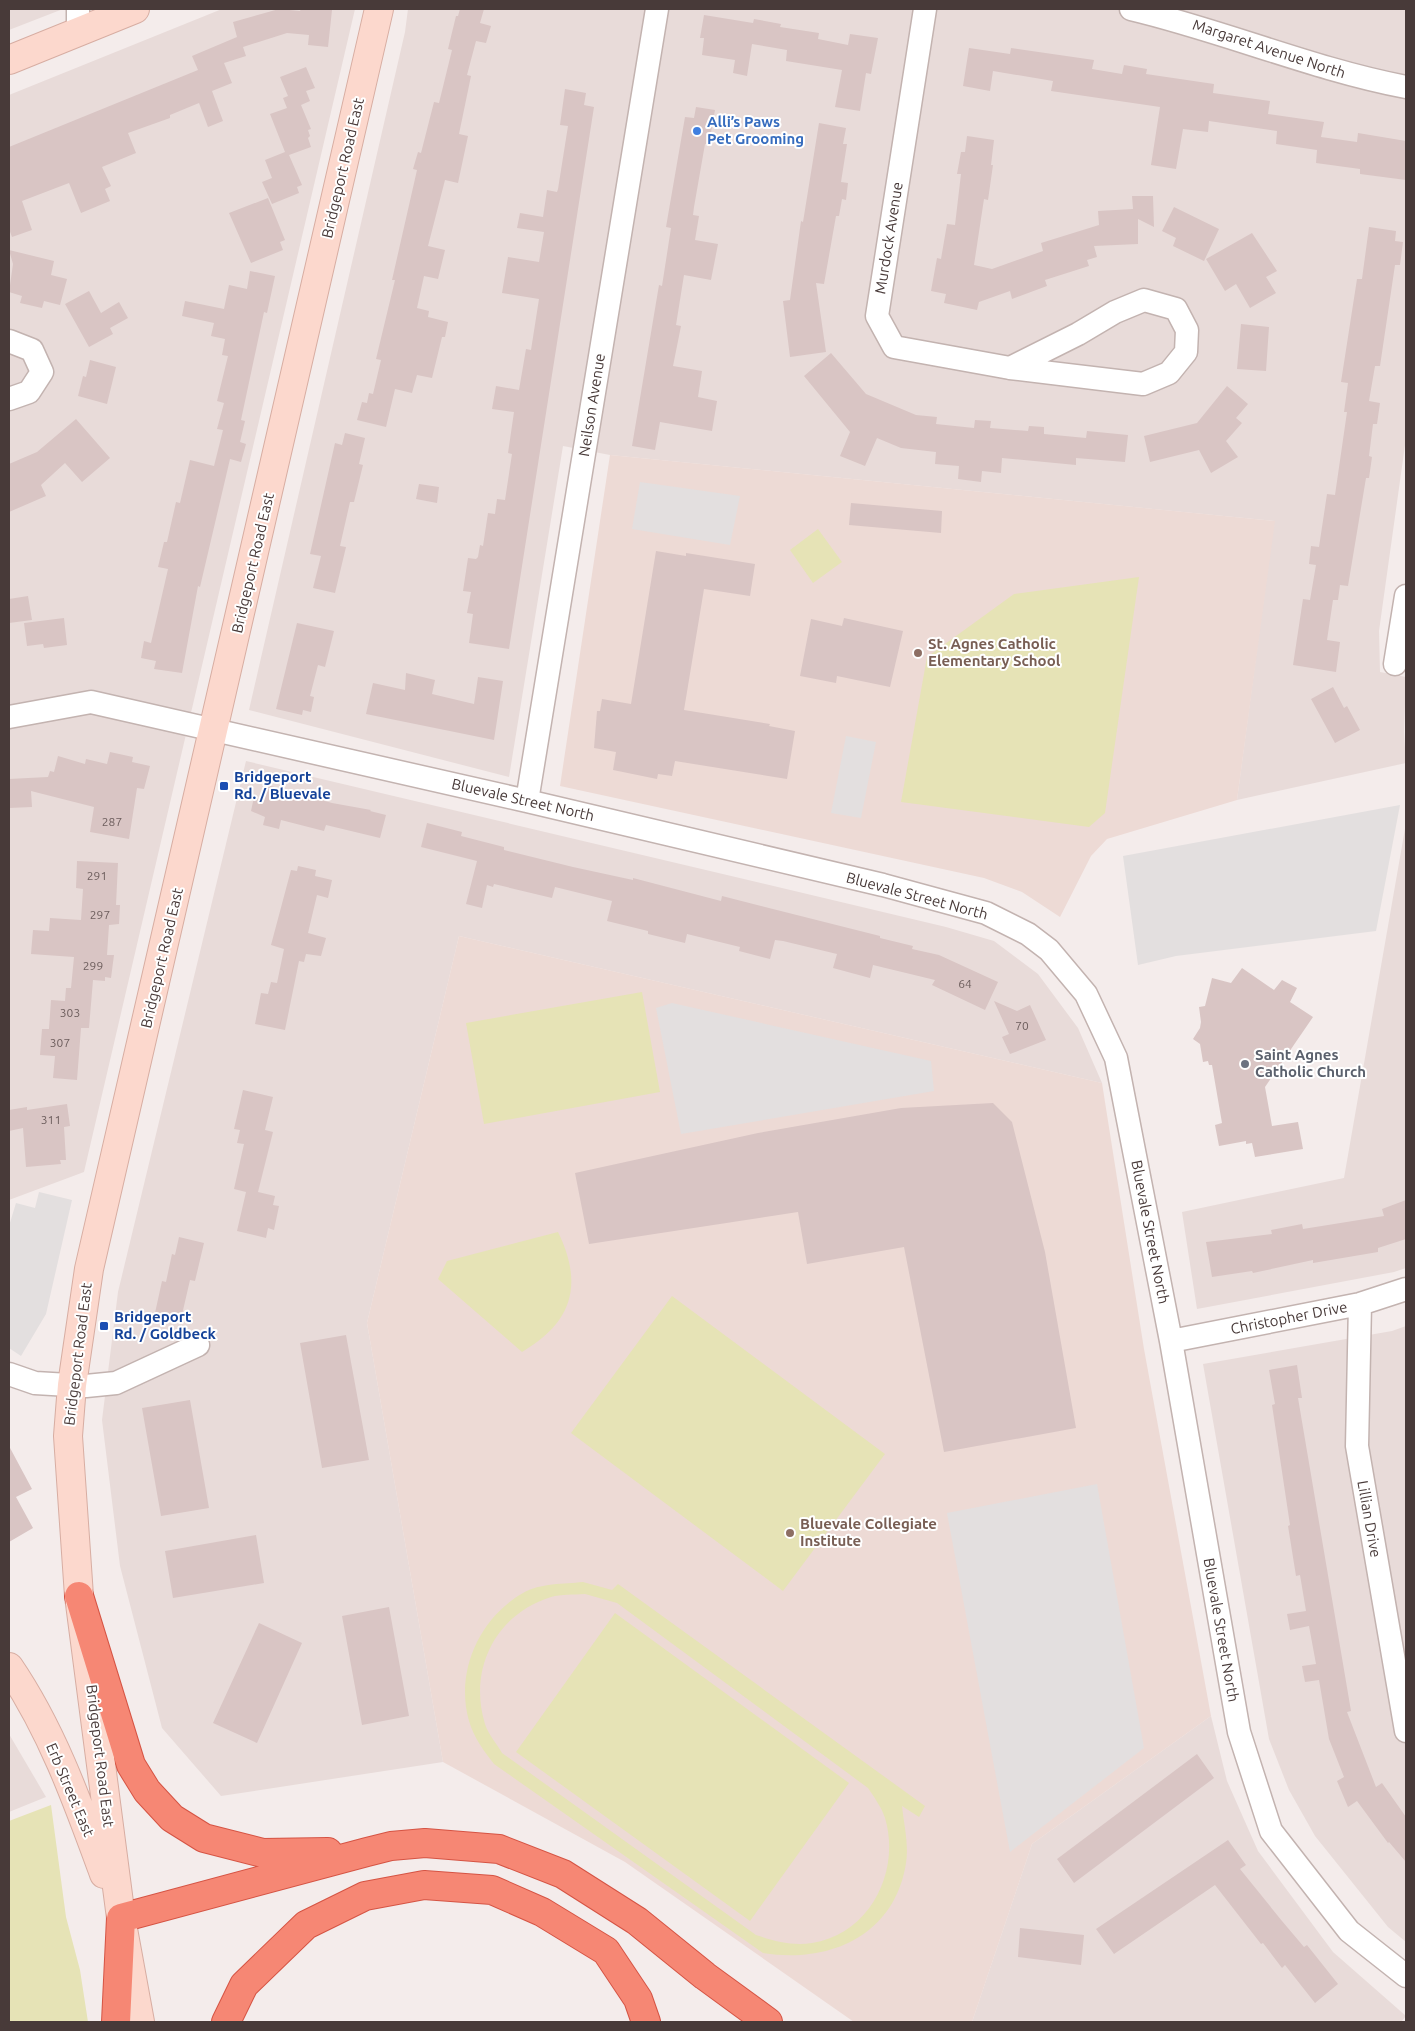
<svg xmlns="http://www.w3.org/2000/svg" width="1415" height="2031" font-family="Ubuntu,sans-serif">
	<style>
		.residential { fill: #e8dbd9 }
		.education { fill: #eddad5 }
		.green { fill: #e6e3b6; fill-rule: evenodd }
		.parking { fill: #e3dfdf }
		.building { fill: #d9c5c4 }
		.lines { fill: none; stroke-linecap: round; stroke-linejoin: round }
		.street-casing { stroke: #c3b3b0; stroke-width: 25 }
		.secondary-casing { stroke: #d7ada2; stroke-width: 30 }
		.highway-casing { stroke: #d55444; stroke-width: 30 }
		.street { stroke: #fff; stroke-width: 22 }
		.secondary { stroke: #fcd8cd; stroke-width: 28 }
		.highway { stroke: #f68774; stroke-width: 28 }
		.shop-dot { fill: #3f7fe0; stroke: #fff; stroke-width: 2 }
		.education-dot { fill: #8d6e63; stroke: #fff; stroke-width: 2 }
		.transit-dot { fill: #1a4fb4; stroke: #fff; stroke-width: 2 }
		.worship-dot { fill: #6b7280; stroke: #fff; stroke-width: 2 }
		.labels { text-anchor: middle; stroke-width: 4; stroke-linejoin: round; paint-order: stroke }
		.number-label { font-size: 12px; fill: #6c5d5c }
		.street-label { font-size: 15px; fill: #483a39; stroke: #fff }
		.shop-label { font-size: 15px; font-weight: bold; fill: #366cbe; stroke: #fff; text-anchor: start }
		.education-label { font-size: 15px; font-weight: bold; fill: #785e54; stroke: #fff; text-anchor: start }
		.transit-label { font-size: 15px; font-weight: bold; fill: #164399; stroke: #fff; text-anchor: start }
		.worship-label { font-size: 15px; font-weight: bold; fill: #5b616d; stroke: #fff; text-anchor: start }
	</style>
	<rect width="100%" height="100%" fill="#f4eceb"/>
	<path class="residential" d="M9 9H63L9 30Z
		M222 9H355L84 1172 9 1200V95Z
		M408 9H1406V438L1379 631 1380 672 1406 677 1404 732 1406 763 1237 800 1274 521 610 455 563 446 509 777 249 710 405 32Z
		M246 761 946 927 994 941 1038 974 1078 1028 1102 1083 459 936 367 1323 443 1762 221 1796 162 1728 120 1566 102 1420 118 1292Z
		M1406 823V1268L1394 1272 1197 1309 1182 1212 1344 1178Z
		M1406 1326V1942L1388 1927 1315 1836 1289 1790 1269 1739 1203 1364 1392 1331Z
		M1211 1716 1227 1781 1258 1851 1333 1952 1406 2016 1401 2022H972L1032 1844Z
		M9 1734 46 1797 9 1812Z"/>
	<path class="education" d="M610 455 1275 521 1237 800 1107 839 1091 856 1060 917 1022 892 984 878 560 786Z
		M459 936 1102 1083 1144 1349 1211 1716 1032 1844 972 2022H854L625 1862 443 1762 367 1323Z"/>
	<path class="green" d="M818 529 842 562 813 583 790 550Z
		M1139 577 1105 813 1089 827 901 802 927 657 1014 594Z
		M642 992 660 1092 484 1124 466 1023Z
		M558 1232C584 1285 572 1323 522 1352L438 1279 447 1261Z
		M672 1296 885 1454 783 1591 571 1433Z
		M583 1582 612 1590 618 1584 925 1806 919 1817 902 1806C904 1825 909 1845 906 1863 895 1935 830 1964 763 1953L494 1764C484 1751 474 1738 469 1721 455 1672 479 1618 523 1593 540 1583 564 1584 583 1582ZM585 1594 617 1603 868 1788C874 1797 882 1808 885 1818 901 1871 870 1934 812 1943 792 1946 774 1941 756 1935L502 1753C497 1744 488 1734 485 1724 468 1669 496 1614 551 1597 561 1594 574 1595 585 1594Z
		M615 1613 849 1783 750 1921 516 1752Z
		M51 1805 66 1917 80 1970 88 2022H9V1821Z"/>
	<path class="parking" d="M640 482 740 496 730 545 632 529Z
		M846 736 876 742 861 818 831 813Z
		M1400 805 1376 931 1176 956 1138 965 1123 856Z
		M672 1003 931 1061 934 1091 681 1134 656 1008Z
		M39 1192 72 1200 46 1314 21 1356 9 1348V1226L16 1203 35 1208Z
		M1097 1484 1144 1748 1010 1852 947 1513Z"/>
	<path class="building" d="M279 9 300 11 301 9 332 10 328 47 308 45 309 35 287 33 243 47 246 56 224 63 232 83 212 91 223 121 208 127 199 103 170 115V118L128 133 136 153 102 167 111 186 105 189 110 201 81 213 69 183 22 201 32 230 12 237 9 229V147L198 70 192 56 237 37 233 22Z
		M460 9H484L480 23 491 26 486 43 476 41 467 75 471 76 459 134 468 136 458 183 445 180 428 246 445 250 438 279 424 276 417 308 429 311 428 317 448 322 445 337H442L432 378 417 375 412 393 395 389 386 427 357 420 362 402 367 403 369 393 373 394 381 360 376 359 395 280H392L417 170 413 169 418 152 421 153 434 102 439 103 452 50 448 49 456 16H458Z
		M704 15 753 23 754 19 781 24 780 27 819 33 818 39 848 45 850 34 878 38 871 74 866 73 860 111 835 107 842 70 786 61 787 50 752 44 747 76 733 73 735 60 702 55 704 38H700Z
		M969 48 1010 54 1011 48 1094 60 1092 69 1122 74 1124 65 1147 69 1146 74 1214 84 1213 93 1270 101 1268 114 1324 122 1321 137 1357 142 1358 133 1406 141V180L1360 174V169L1316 163 1317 150 1276 144 1277 131 1209 121 1208 132 1183 129 1176 169 1151 165 1160 107 1051 91 1053 81 993 71 990 91 963 86Z
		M306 67 315 88 306 91 310 101 301 105 311 129 308 130 310 136 308 138 311 147 289 155 302 185 297 187 299 193 272 204 262 182 272 178 265 160 285 152 270 114 287 108 283 98 288 96 280 77Z
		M565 89 586 93 584 105 594 107 509 649 469 643 473 614 467 613 471 592 463 591 468 558 476 559 478 557 480 545 483 546 488 513 495 514 497 499 505 500 512 454 508 453 514 412 492 409 496 386 519 390 526 349 531 350 539 299 502 293 508 257 539 262 544 232 517 228 520 213 543 217 547 190 557 192 558 189 568 126 560 125Z
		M696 107 715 110 709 144H705L694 207 693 215 699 216 695 240 718 244 711 280 684 275 676 325 681 326 673 366 702 371 698 397 717 401 712 431 660 422 655 450 632 446 659 285 662 286 671 228 666 227 685 117 694 118Z
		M819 123 846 128 843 144H847L841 182 848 183 846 200 842 199 839 216H836L824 284 816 283 826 352 790 357 783 301 790 300 801 221 803 222Z
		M967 136 994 140 991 165H993L988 200 984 199 974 265 992 269 1043 251 1041 243 1099 225 1098 211 1133 209 1132 196H1153L1154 227 1138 219V244L1094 246 1097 257 1087 260 1089 266 1045 280 1047 286 1012 299 1010 291 979 302 977 310 944 303 946 294 931 291 937 258 941 259 947 224 955 225 961 174H957L961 152H965Z
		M268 198 285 240 280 242 283 250 251 263 229 213Z
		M1174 207 1219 229 1204 261 1173 246 1176 238 1162 231Z
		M1369 227 1396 231 1395 241 1403 242 1400 265H1395L1380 366H1375L1369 401 1380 403 1377 424H1373L1369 456 1372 457 1369 478H1366L1348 586 1340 585 1338 600H1333L1327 640 1340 642 1336 672 1293 665 1303 599 1310 600 1316 565 1309 564 1311 546 1319 547 1327 494 1335 495 1347 412H1344L1348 383 1341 382 1357 279H1362Z
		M1252 233 1277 271 1266 277 1276 293 1250 308 1236 284 1225 291 1206 259Z
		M9 250 54 261 51 275 67 279 60 305 44 301 42 308 20 303 22 296 9 292 13 264Z
		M250 271 275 276 267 313 264 312 241 420 245 421 240 442 246 444 241 462 230 459 200 587 198 586 182 673 154 669 156 661 141 658 144 641 151 643 168 569 158 567 164 542H167L176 502 180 503 190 460 214 466 223 430 217 429 224 403 217 401 228 356 222 355 225 339 211 336 214 323 182 316 185 301 224 309 229 285 247 289Z
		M89 291 101 313 119 302 128 318 110 328 113 334 89 347 65 304Z
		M1241 324 1269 327 1266 371 1237 369Z
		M831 353 866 394 916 415 937 417 936 424 974 428 975 420 991 421 990 428 1028 431 1029 426 1044 427V434L1086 438 1087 431 1128 435 1125 462 1076 458V465L1002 458 1001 473 982 471 981 482 958 479 959 466 935 464 936 452 901 448 877 438 865 466 840 456 850 432 804 376Z
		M90 360 116 367 107 404 78 396 83 376 86 377Z
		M1227 386 1248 404 1236 418 1242 423 1226 441 1238 457 1211 473 1199 450 1150 462 1144 436 1197 423Z
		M76 419 110 458 82 482 65 463 41 485 46 496 9 512V464L37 452Z
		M345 433 365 438 359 464 363 465 354 502H350L340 546 346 547 335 593 313 588 321 556 310 554 335 443 342 445Z
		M419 484 439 487 437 503 416 499Z
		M851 503 942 511 941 533 849 525Z
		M656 551 686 556V553L755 564 750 596 704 589 684 710 770 724 769 726 795 731 787 779 675 761 672 776 658 774 657 779 613 770 616 752 594 748 597 711H600L602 699 631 704Z
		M28 596 32 620 9 623V599Z
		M64 618 67 645 44 648 43 644 27 646 24 623Z
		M844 618 903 631 890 687 837 676 836 683 800 676 811 619 842 626Z
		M297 623 334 631 325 667 318 665 310 696 314 697 311 712 303 710 302 715 276 709Z
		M406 673 435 680 432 694 474 704 478 677 503 681 494 740 366 714 373 683 405 690Z
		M1333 687 1344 708 1347 706 1360 730 1335 743 1311 699Z
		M110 752 133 757 132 762 150 766 144 789 137 788 129 839 90 832 94 807 31 791 32 807 9 808V779L48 777 50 771 54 772 58 756 85 764 86 759 107 764Z
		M264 784 332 803 371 810 370 811 386 815 380 838 326 825 324 831 281 820 279 829 263 825 265 817 251 811 254 797 261 799Z
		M427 823 462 832 461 836 504 847V850L573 867 633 880V878L721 901 722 896 880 936V938L913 946 912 949 939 955 998 982 985 1010 932 985 935 980 873 965 870 978 833 968 837 954 783 941 775 940 770 959 739 951 740 947 687 934 685 943 648 934V931L607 921 612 901 555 887 552 898 494 884 493 887 487 885 482 908 466 904 477 861 421 847Z
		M77 861 118 863 116 905H120L119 924 109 925 107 955H114L111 978 105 977V981L93 980 89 1028H81L77 1080 53 1078 55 1056 40 1055 42 1029H49L51 1000 65 1001 66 988H71L74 957 31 954 33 930 49 931 50 918 81 920 83 889 76 888Z
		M298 866 316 870 315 876 332 880 328 898 317 895 308 933 326 938 321 956 306 954 304 962 299 961 285 1030 255 1024 261 993 268 994 271 982 277 983 284 949 271 945 291 870 297 871Z
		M1242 968 1274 990 1282 980 1297 988 1290 1002 1313 1017 1265 1087 1272 1126 1298 1122 1303 1149 1255 1157 1252 1143 1246 1144V1141L1219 1146 1215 1125 1222 1123 1212 1065H1209L1208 1061 1203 1062 1200 1044 1193 1039 1200 1028 1201 1022 1199 1007 1205 1006 1212 978 1231 983Z
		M994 1001 1017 1011 1030 1005 1046 1040 1010 1054 1002 1037 1009 1034Z
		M243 1090 273 1097 265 1130 273 1132 258 1192 275 1196 273 1205 279 1206 274 1230 268 1228 266 1238 237 1231 246 1192 234 1189 244 1144 237 1143 240 1130 234 1129Z
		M993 1103 1012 1122 1045 1252 1076 1428 944 1452 904 1247 807 1264 798 1212 589 1244 575 1173 758 1133 901 1108Z
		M67 1104 70 1126 64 1127 66 1160H60L61 1164 26 1167 23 1128 9 1131V1110L27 1107V1110Z
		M1406 1200V1239L1378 1248V1252L1313 1263V1260L1253 1273 1252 1271 1212 1277 1206 1242 1272 1234 1271 1230 1302 1224 1303 1229 1384 1216 1382 1209Z
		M179 1237 204 1243 195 1281 190 1280 181 1319 155 1313 162 1281 166 1282 172 1254 175 1255Z
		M346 1335 369 1460 322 1468 300 1343Z
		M1297 1365 1302 1398H1298L1351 1711 1347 1712 1376 1787 1382 1783 1406 1817V1862L1389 1842 1388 1843 1357 1801 1348 1807 1337 1781 1344 1777 1329 1739 1319 1680 1305 1682 1302 1666 1316 1664 1309 1626 1290 1630 1287 1614 1306 1611 1300 1575 1296 1576 1288 1526 1290 1525 1272 1405 1275 1404 1269 1370Z
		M190 1400 209 1508 161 1516 142 1408Z
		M9 1446 32 1489 16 1497 33 1528 9 1542Z
		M256 1535 264 1583 173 1598 165 1551Z
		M389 1607 409 1716 362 1725 342 1616Z
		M259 1623 302 1643 257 1743 213 1723Z
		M1197 1754 1214 1778 1074 1883 1057 1859Z
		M1228 1840 1246 1865 1240 1869 1282 1921 1304 1947 1307 1945 1338 1984 1315 2003 1285 1965 1282 1968 1263 1943 1261 1944 1215 1885 1114 1954 1096 1929Z
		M1020 1928 1084 1935 1081 1965 1018 1957Z"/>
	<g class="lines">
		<defs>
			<path id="street" d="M925 9 877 316 894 347 1010 368 1143 384 1169 373 1186 352 1187 330 1176 309 1144 300 1115 312 1078 334 1010 368
				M1131 9C1224 31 1312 69 1406 87
				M78 32V9
				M9 341 32 350 42 372 29 392 9 399
				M1395 664 1406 596
				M9 717 91 702 527 801 883 885 986 913 1028 934 1049 950 1086 994 1116 1058 1171 1341 1239 1732 1271 1831 1349 1931 1406 1976
				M527 801 657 9
				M1360 1304 1357 1446 1406 1731
				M1171 1341 1360 1304 1406 1289
				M9 1374 35 1383 86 1386 116 1383 198 1345"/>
			<path id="secondary" d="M9 60 135 9
				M9 1667C52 1730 78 1803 104 1874
				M140 2022 121 1918 79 1596 68 1436 72 1385 89 1269 379 9"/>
			<path id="highway" d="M79 1596 131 1765 147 1791 172 1818 204 1838 263 1853 328 1852
				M116 2022 121 1918 367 1852 391 1846 425 1843 499 1849 563 1874 637 1921 705 1976 768 2022
				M226 2022 244 1985 306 1925 365 1896 424 1885 492 1890 542 1912 606 1951 638 1999 646 2022"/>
		</defs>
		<use href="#street" class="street-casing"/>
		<use href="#secondary" class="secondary-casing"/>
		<use href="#highway" class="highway-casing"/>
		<use href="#street" class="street"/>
		<use href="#secondary" class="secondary"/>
		<use href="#highway" class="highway"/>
	</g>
	<circle class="shop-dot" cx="697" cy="131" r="5"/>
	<g class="education-dot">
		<circle cx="918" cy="653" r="5"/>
		<circle cx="790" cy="1533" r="5"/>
	</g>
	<g class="transit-dot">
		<rect x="219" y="781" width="10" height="10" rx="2.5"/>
		<rect x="99" y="1321" width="10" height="10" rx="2.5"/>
	</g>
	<circle class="worship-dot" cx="1245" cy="1064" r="5"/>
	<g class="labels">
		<g class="number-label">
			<text x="112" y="826">287</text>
			<text x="97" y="880">291</text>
			<text x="100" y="919">297</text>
			<text x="93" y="970">299</text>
			<text x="965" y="988">64</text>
			<text x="70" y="1017">303</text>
			<text x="1022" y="1030">70</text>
			<text x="60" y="1047">307</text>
			<text x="51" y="1124">311</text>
		</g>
		<g class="street-label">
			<text transform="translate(1269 49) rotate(18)" y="5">Margaret Avenue North</text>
			<text transform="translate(343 168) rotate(-77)" y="5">Bridgeport Road East</text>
			<text transform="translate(889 238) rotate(-81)" y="5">Murdock Avenue</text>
			<text transform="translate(592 405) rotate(-81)" y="5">Neilson Avenue</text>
			<text transform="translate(253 563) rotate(-77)" y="5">Bridgeport Road East</text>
			<text transform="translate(523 800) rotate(13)" y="5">Bluevale Street North</text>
			<text transform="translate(917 896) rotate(15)" y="5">Bluevale Street North</text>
			<text transform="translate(162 958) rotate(-77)" y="5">Bridgeport Road East</text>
			<text transform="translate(1150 1232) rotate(79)" y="5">Bluevale Street North</text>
			<text transform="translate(1289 1318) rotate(-11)" y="5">Christopher Drive</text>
			<text transform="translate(78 1354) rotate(-83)" y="5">Bridgeport Road East</text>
			<text transform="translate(1369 1519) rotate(80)" y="5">Lillian Drive</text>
			<text transform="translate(1221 1630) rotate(80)" y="5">Bluevale Street North</text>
			<text transform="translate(100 1756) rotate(83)" y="5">Bridgeport Road East</text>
			<text transform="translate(70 1790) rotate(67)" y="5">Erb Street East</text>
		</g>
		<g class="shop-label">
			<text x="707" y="127">Alli’s Paws<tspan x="707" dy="17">Pet Grooming</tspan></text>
		</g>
		<g class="education-label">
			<text x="928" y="649">St. Agnes Catholic<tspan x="928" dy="17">Elementary School</tspan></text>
			<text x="800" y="1529">Bluevale Collegiate<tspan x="800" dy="17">Institute</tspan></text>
		</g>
		<g class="transit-label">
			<text x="234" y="782">Bridgeport<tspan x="234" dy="17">Rd. / Bluevale</tspan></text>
			<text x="114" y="1322">Bridgeport<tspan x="114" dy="17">Rd. / Goldbeck</tspan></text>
		</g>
		<g class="worship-label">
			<text x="1255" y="1060">Saint Agnes<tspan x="1255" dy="17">Catholic Church</tspan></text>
		</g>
	</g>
	<rect width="1415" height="2031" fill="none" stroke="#483a39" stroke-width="20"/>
</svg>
